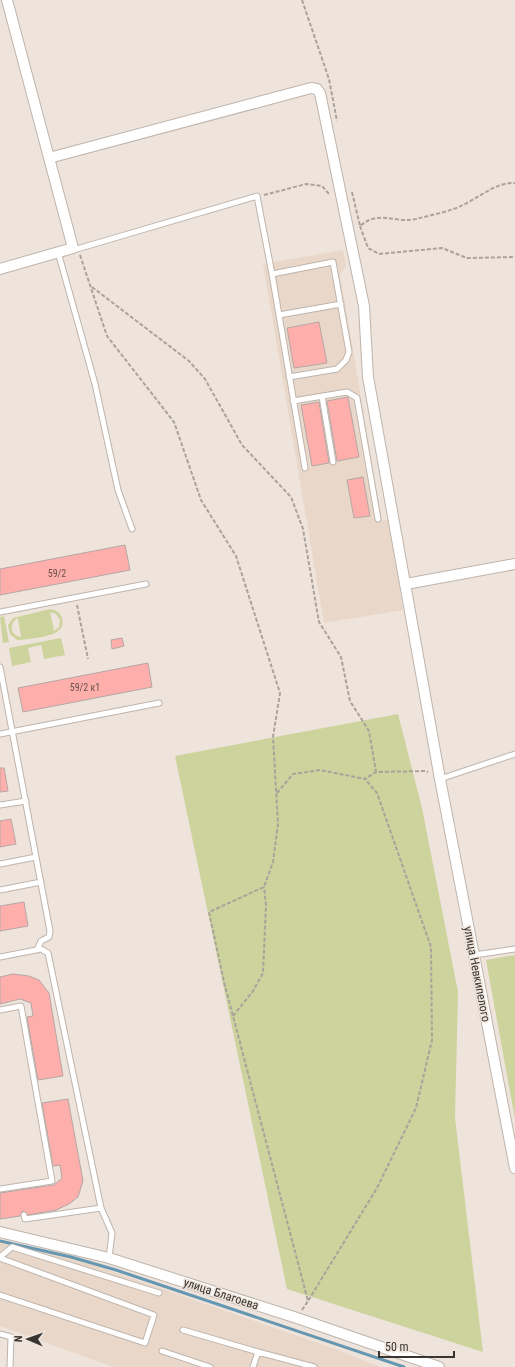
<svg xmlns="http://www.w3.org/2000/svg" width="515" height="1367" font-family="'Roboto Condensed',sans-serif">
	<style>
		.built { fill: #e9d8ca }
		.green { fill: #ccd39c; fill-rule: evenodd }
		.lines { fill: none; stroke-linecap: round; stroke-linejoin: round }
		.stream { stroke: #6697b2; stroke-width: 3 }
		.building { fill: #feafab; stroke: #b5a6a5 }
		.service-casing { stroke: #beb4ac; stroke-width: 7 }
		.minor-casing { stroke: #beb4ac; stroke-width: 12 }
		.path { stroke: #aaa29b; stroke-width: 2; stroke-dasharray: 4 2; stroke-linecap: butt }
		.service { stroke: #fff; stroke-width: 5 }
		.minor { stroke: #fff; stroke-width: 10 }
		.labels { text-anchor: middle; stroke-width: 3; stroke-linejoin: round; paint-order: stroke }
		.number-label { font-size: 10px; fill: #6a5350 }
		.street-label { font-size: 12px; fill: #383431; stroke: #eee4db }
	</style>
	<rect width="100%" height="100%" fill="#eee4db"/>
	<path class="built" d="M343 250 346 266 340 274 382 521 388 520 403 610 324 623 263 264Z
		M0 1241 71 1257 341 1351 380 1367H113L0 1326Z"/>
	<path class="green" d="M50 609C56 610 60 612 62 618 68 637 34 638 21 640H17L10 634 8 625 13 618ZM50 612 56 614 60 620 59 627 54 631ZM17 618 18 619 21 637C10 635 9 625 17 618Z
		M4 616 9 642 3 643 0 617Z
		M61 638 65 655 44 659 41 645 28 648 31 662 12 666 9 648Z
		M398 714 422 808 458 992 455 1118 483 1352 287 1289 175 756Z
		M515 955V1119L486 960Z"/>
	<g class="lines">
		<path class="stream" d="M0 1241 71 1257 116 1270 404 1367"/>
	</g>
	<path class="building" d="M319 322 327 363 294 368 287 328Z
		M348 397 359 457 337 461 327 401Z
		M319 402 329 463 312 466 301 405Z
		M363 477 370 516 354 518 347 480Z
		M125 545 130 570 0 595V569Z
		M122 638 124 646 112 649 111 640Z
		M148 663 152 687 23 712 18 688Z
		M0 768H4L8 791 0 792Z
		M11 819 16 844 0 847V821Z
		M24 902 28 926 0 931V906Z
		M13 974 29 976 39 980 49 993 63 1076 38 1080 27 1017 33 1016 31 1003 20 999 0 1004V977Z
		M68 1099 83 1181 78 1197 69 1204 56 1210 28 1215 23 1211 20 1216 0 1219V1193L54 1185 62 1178 60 1165 53 1166 42 1103Z"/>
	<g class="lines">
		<defs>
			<path id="service" d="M73 248 77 249 257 196 272 274 333 262 349 352 346 360 337 369 289 377
				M58 252 95 384 118 490 132 529
				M272 274 305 468
				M279 315 341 304
				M322 396 333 462
				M293 401 347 392 357 398 378 519
				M0 612 146 584
				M0 667 50 931 49 937 41 941 37 950
				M0 734 159 703
				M440 779 515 754
				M0 805 26 801
				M0 864 36 857
				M0 890 41 882
				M474 955 515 949
				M0 957 41 949 48 953 101 1208 112 1233 109 1258
				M0 1010 21 1006 52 1181 0 1189
				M24 1215 25 1219 101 1208
				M0 1257 12 1247 159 1293
				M0 1258 154 1315 145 1343 0 1295
				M183 1330 258 1352 253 1367
				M0 1334 11 1337 10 1367
				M162 1351 210 1367
				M258 1352 314 1367"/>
			<path id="minor" d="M49 158 311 88 317 89 320 93 364 306 368 377 440 779 515 1168
				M0 269 73 248 7 0
				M406 584 515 564
				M0 1232 109 1258 297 1318 439 1367"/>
		</defs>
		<use href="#service" class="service-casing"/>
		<use href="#minor" class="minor-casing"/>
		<path class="path" d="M302 0 329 79 337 121
			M352 192 360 226C380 209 395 224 416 219 431 215 449 212 463 205 480 197 496 182 515 183
			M264 195 306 184 322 186 330 195
			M360 226 368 248 379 254 442 248 467 258 515 257
			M80 255 107 336 174 422 201 500 236 556 280 693 273 737 278 824 273 862 264 887 209 912 224 982 308 1301 377 1188 416 1108 432 1040 431 947 377 793 365 779
			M92 287 189 361 205 379 242 445 291 497 303 529 319 622 341 657 350 701 369 731 376 772
			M77 605 88 659
			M277 793 293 774 320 770 365 779 376 772 426 771 428 772
			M233 1016 253 991 263 973 266 905 264 887
			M302 1310 308 1301"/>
		<use href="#service" class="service"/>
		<use href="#minor" class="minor"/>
	</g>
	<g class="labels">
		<g class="number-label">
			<text x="57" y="577">59/2</text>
			<text x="85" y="691">59/2 к1</text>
		</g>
		<g class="street-label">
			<text transform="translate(477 974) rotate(79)" y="4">улица Невкипелого</text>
			<text transform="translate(221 1294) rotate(18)" y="4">улица Благоева</text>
		</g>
	</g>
	<g transform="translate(28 1339) rotate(272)" stroke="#eee4db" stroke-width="3" paint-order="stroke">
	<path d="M0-3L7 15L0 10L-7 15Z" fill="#383431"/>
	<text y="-6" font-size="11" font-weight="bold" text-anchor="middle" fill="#383431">N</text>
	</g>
	<path d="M379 1351v6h75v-6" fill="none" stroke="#383431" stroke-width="2"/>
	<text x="385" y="1351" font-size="12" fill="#383431" stroke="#eee4db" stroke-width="3" paint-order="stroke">50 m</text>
</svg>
